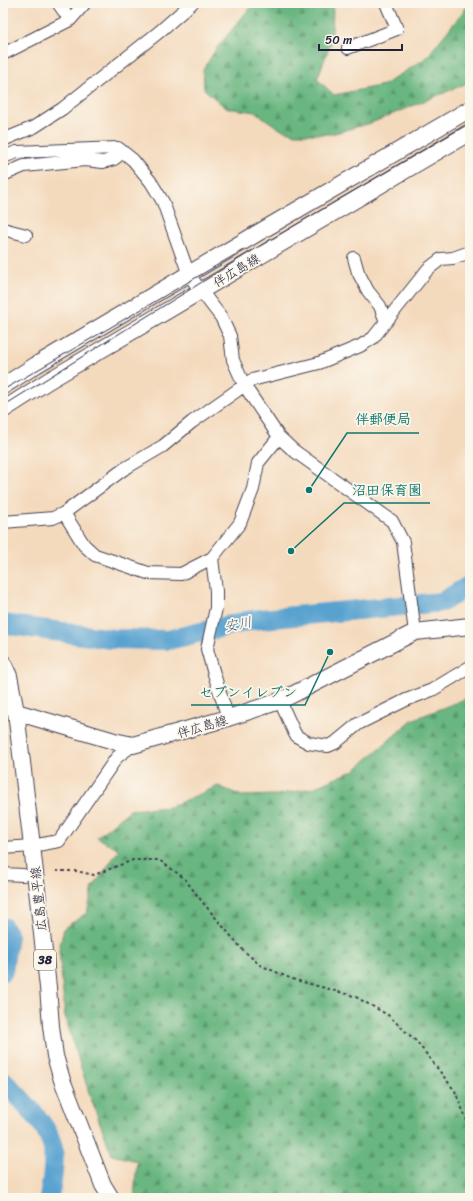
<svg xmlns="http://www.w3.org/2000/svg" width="473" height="1201" font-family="Sriracha,'Klee One',sans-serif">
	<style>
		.forest { fill: url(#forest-firs); stroke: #466c5e }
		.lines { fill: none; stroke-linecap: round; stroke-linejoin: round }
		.river { stroke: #58a2d0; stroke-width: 20 }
		.minor-casing { stroke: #423e4e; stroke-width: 14 }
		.major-casing { stroke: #423e4e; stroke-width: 18 }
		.path { stroke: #423e4e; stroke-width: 2; stroke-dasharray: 3 3; stroke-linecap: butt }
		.minor { stroke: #fff; stroke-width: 12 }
		.major { stroke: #fff; stroke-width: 16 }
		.tram { stroke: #22223b; stroke-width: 1 }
		.labels { text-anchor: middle; stroke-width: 3.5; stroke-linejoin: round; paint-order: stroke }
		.shield { fill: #fbf7ec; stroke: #636270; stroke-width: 1 }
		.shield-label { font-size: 12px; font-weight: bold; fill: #22223b }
		.street-label { font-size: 13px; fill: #22223b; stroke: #fbf7ec }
		.water-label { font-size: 14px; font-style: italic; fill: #3a5c7e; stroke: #fbf7ec }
		.leader { fill: none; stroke: #0f766e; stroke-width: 1.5 }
		.callout-dot { fill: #0f766e; stroke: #fbf7ec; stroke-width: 1.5 }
		.callout-label { font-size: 14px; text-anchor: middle; font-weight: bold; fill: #0f766e; stroke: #fbf7ec; stroke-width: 3.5; stroke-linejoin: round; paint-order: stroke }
	</style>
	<defs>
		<pattern id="forest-firs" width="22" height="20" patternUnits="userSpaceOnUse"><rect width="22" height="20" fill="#69b680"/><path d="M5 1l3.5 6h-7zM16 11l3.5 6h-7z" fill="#56946a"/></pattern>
	</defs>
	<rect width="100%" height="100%" fill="#fbf7ec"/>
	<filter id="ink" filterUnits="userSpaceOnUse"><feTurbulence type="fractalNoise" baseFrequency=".025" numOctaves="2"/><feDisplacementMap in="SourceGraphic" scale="8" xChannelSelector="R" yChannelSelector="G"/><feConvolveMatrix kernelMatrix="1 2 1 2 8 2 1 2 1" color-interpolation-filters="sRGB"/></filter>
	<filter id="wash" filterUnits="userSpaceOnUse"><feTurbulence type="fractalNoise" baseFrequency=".012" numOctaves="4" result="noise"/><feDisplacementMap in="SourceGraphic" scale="16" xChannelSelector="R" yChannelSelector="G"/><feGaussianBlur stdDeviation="0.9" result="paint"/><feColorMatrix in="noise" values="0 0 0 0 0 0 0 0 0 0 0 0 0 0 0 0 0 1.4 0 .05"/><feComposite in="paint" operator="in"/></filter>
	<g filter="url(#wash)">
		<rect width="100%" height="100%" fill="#f4dabd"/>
		<path class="forest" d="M254 3H333L332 40 317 79 334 95 384 85 426 58 470 3V82L371 123 331 134H295L280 129 255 112 226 108 204 89 203 70 216 49Z
			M470 697V1198H134L137 1161 112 1155 91 1099 65 1017 59 950 64 928 87 913 93 887 119 850 97 837 130 810 170 807 218 786 242 796 276 795 313 788 355 770 412 720Z"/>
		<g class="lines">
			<path class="river" d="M3 624 112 639 168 640 252 620 442 602 470 585
				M3 927 8 935 3 971
				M3 1080C19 1098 50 1125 53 1149 55 1165 52 1182 49 1198"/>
		</g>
	</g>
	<g filter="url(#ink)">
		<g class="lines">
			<defs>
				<path id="minor" d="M58 3 70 20
					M348 48 397 29 386 3
					M3 54 70 20 85 3
					M3 140 34 127 62 109 159 32 192 3
					M3 157 17 152 118 148 133 160 151 182 163 202 189 275 221 317 230 336 233 360 244 385 279 437 293 450 392 521 403 542 415 632
					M3 175 24 166 85 160 103 162 114 159 123 152
					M3 229 26 235
					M354 258 358 272 368 291 380 306 386 322
					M64 513 84 545 95 555 148 573 181 574 212 558 240 523 253 489 258 463 279 437
					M3 522 53 518 64 513 124 469 163 446 192 422 252 380 319 363 360 346 373 338 428 269 441 259 453 258 470 252
					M212 558 216 591V608L207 649 214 674 228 718
					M280 701 295 734 298 737 309 743 328 746 335 743 358 724 406 700 432 690 470 667
					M3 705 16 712
					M3 848 32 846 59 841 117 757 133 745
					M3 874 23 875"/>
				<path id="major" d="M3 386 36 365 256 234 470 109
					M3 410 48 381 470 132
					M3 663 9 676 16 712 32 846 48 987 51 1026 55 1056 62 1080 103 1185 111 1198
					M16 712 114 741 133 745 228 718 280 701 415 632 470 626"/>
			</defs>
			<use href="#minor" class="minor-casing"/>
			<use href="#major" class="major-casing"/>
			<path class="path" d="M56 871H76L94 875 133 860H159L184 878 204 904 242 949 260 965 292 979 354 996 388 1015 417 1042 455 1091 470 1128"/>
			<use href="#minor" class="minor"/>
			<use href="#major" class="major"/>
			<path class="tram" d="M3 390 245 249
				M3 406 263 244 470 123"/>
		</g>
	</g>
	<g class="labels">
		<rect class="shield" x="34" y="950" width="22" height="20" rx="3"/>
		<g class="shield-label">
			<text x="45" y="964">38</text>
		</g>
		<g class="street-label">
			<text transform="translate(236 270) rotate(-31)" y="5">伴広島線</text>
			<text transform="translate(202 726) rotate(-16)" y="5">伴広島線</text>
			<text transform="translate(38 899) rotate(-96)" y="5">広島豊平線</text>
		</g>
		<g class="water-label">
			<text transform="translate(238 624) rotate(-12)" y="5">安川</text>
		</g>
	</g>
	<path class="leader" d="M309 490L347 433H419M291 551L344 503H430M330 652L305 705H191"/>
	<g class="callout-dot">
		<circle cx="309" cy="490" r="4"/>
		<circle cx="291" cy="551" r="4"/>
		<circle cx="330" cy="652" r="4"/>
	</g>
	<g class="callout-label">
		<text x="383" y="424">伴郵便局</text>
		<text x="387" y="495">沼田保育園</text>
		<text x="248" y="697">セブンイレブン</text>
	</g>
	<rect width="473" height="1201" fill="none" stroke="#fbf7ec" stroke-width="16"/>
	<path d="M319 44v6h83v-6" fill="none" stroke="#22223b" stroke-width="2"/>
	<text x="325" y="44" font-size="12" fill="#22223b" stroke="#fbf7ec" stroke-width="3" paint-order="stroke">50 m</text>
</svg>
